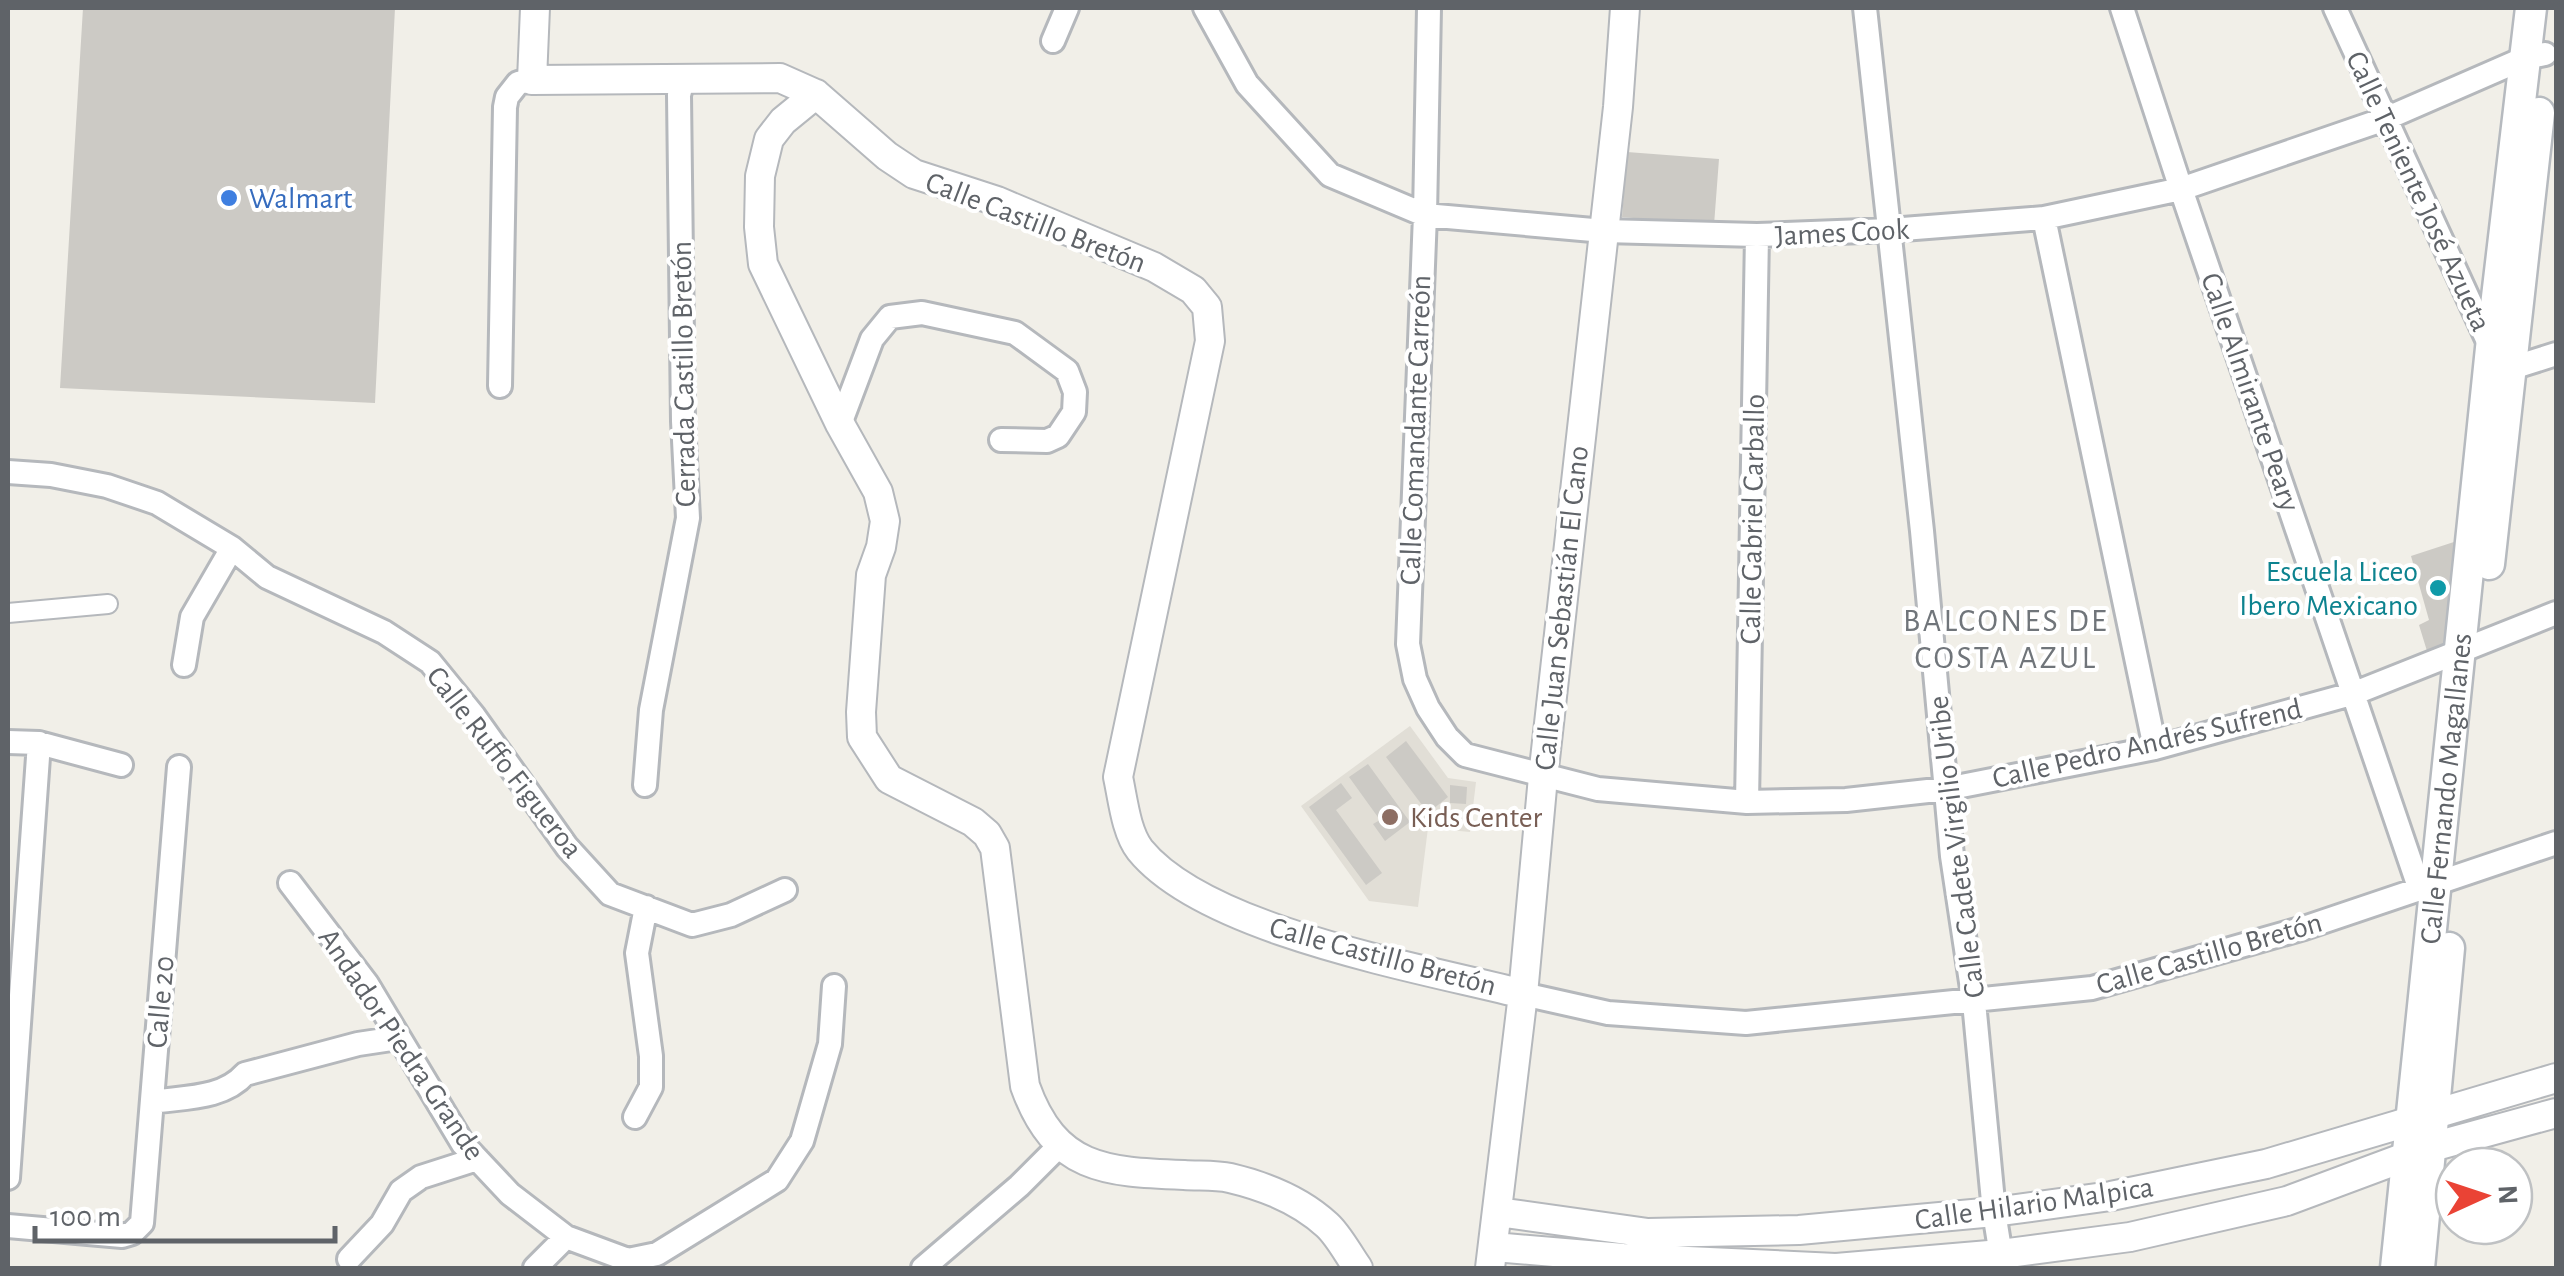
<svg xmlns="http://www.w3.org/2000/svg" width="2564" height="1276" font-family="'Alegreya Sans',sans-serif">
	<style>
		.education { fill: #e1ded6 }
		.building { fill: #cccac5 }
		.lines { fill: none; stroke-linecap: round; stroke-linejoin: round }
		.pedestrian-casing { stroke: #b5b8bc; stroke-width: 22 }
		.minor-casing { stroke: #b5b8bc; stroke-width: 28 }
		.tertiary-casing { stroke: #b5b8bc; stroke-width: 32 }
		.secondary-casing { stroke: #b6babf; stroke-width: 35 }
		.pedestrian { stroke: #fff; stroke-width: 18 }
		.minor { stroke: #fff; stroke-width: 22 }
		.tertiary { stroke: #fff; stroke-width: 28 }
		.secondary { stroke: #fff; stroke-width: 30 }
		.shop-dot { fill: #3f7fe0; stroke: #fff; stroke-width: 4 }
		.culture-dot { fill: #0f9aa8; stroke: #fff; stroke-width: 4 }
		.education-dot { fill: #8d6e63; stroke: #fff; stroke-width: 4 }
		.labels { text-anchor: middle; stroke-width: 8; stroke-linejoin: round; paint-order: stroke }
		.street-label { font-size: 30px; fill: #5f6368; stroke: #fff }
		.shop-label { font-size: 30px; fill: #366cbe; stroke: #fff; text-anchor: start }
		.culture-label { font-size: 30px; fill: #0d838f; stroke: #fff; text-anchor: end }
		.education-label { font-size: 30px; fill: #785e54; stroke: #fff; text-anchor: start }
		.neighbourhood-label { font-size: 32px; letter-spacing: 2.5px; fill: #70757a; stroke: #fff }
	</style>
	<rect width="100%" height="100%" fill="#f1efe8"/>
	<path class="education" d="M1410 726 1448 778 1476 782 1470 832 1428 828 1418 907 1369 901 1301 806Z"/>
	<path class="building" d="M83 8H395L375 403 60 388Z
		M1627 152 1719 159 1714 225 1622 217Z
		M2460 540 2452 643 2427 651 2419 625 2429 620 2411 556Z
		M1406 741 1448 797 1428 813 1386 757Z
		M1368 764 1410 822 1385 841 1373 824 1380 820 1349 777Z
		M1341 783 1352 798 1336 810 1382 873 1366 885 1309 807Z
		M1450 785 1467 787 1466 804 1450 803Z"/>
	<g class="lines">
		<defs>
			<path id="pedestrian" d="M8 613 108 604"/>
			<path id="minor" d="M1205 8 1247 84 1330 175 1425 215 1604 231 1757 235 1890 230 2044 218 2181 189 2385 119 2525 58 2545 54
				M1429 8 1425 215 1408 644 1415 679 1428 708 1447 737 1465 755 1598 789 1747 802 1846 800 1946 789 2155 748 2355 693 2556 613
				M1865 8 1922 531 1952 856 1974 1002 1994 1212 2003 1268
				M2122 8 2181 189 2420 890
				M2335 8 2491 348 2512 368 2556 354
				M1053 41 1067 8
				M2044 218 2155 748
				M500 386 505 107 507 97 518 83 532 80
				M840 424 872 339 890 317 922 313 1015 333 1067 371 1075 392 1074 412 1058 436 1047 441 1001 440
				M8 472 51 475 107 486 157 503 232 548 267 577 384 632 430 662 474 716 567 847 610 894 692 925 731 915 785 890
				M184 665 192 617 232 548
				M8 742 39 743 121 765
				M645 785 651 710 688 518 683 421 679 95 683 79
				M1747 802 1757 235
				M290 883 367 984 463 1144 510 1194 566 1237 628 1260 657 1254 777 1180 802 1141 830 1044 834 986
				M1523 994 1608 1013 1746 1023 2092 988 2304 928 2556 843
				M152 1102C184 1097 223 1099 245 1074L358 1044 398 1038
				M635 1117 651 1087V1056L637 953 646 907
				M8 1178 39 743
				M8 1226 122 1236 132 1233 142 1223 179 767
				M349 1259 382 1224 401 1191 421 1177 477 1159
				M535 1268 566 1237
				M923 1268 1019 1186 1060 1145"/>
			<path id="tertiary" d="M535 8 532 80 780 78 816 94 887 156 914 174 997 201 1154 267 1193 290 1207 307 1210 341 1118 777C1123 800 1126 832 1140 850 1206 931 1421 968 1523 994
				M816 94 783 121 769 139 760 176 759 227 763 264 840 424 878 492 885 521 881 547 871 575 861 712 862 737 889 779 973 822 987 834 995 848 1025 1086C1055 1170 1105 1172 1184 1175 1199 1176 1216 1175 1230 1178 1264 1186 1301 1201 1327 1225 1339 1236 1348 1254 1358 1268
				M1498 1212 1648 1233 1799 1230 1994 1212 2111 1196 2266 1164 2556 1078
				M1494 1247 1623 1258 1836 1268 2001 1254 2130 1237 2287 1201 2432 1147 2556 1113
				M1490 1268 1523 994 1543 777 1618 107 1625 8"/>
			<g id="secondary">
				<path d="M2489 564 2539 113"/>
				<path id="s1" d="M2396 1268 2491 348 2531 8"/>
				<path d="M2419 1268 2449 948"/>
			</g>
		</defs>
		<use href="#pedestrian" class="pedestrian-casing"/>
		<use href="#minor" class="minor-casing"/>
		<use href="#tertiary" class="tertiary-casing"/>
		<use href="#secondary" class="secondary-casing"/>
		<use href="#pedestrian" class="pedestrian"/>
		<use href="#minor" class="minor"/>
		<use href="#tertiary" class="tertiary"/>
		<use href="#secondary" class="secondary"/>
	</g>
	<circle class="shop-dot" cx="229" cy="198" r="10"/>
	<circle class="culture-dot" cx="2438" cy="588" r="10"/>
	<circle class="education-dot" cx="1390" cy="817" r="10"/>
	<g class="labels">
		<g class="street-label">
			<text transform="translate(2419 191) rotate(65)" y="10">Calle Teniente José Azueta</text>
			<text transform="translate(1036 222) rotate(21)" y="10">Calle Castillo Bretón</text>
			<text transform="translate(1842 232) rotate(-3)" y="10">James Cook</text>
			<text transform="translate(683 374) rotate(-91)" y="10">Cerrada Castillo Bretón</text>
			<text transform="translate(2251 392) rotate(71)" y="10">Calle Almirante Peary</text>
			<text transform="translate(1415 430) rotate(-88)" y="10">Calle Comandante Carreón</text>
			<text transform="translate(1752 519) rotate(-89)" y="10">Calle Gabriel Carballo</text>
			<text transform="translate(1561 608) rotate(-84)" y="10">Calle Juan Sebastián El Cano</text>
			<text transform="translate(2147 743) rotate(-13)" y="10">Calle Pedro Andrés Sufrend</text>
			<text transform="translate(505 762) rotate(52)" y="10">Calle Ruffo Figueroa</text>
			<text dy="10" stroke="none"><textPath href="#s1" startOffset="482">Calle Fernando Magallanes</textPath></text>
			<text transform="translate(1956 847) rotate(-97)" y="10">Calle Cadete Virgilio Uribe</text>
			<text transform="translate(2209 953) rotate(-16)" y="10">Calle Castillo Bretón</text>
			<text transform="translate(1383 956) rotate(15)" y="10">Calle Castillo Bretón</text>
			<text transform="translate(160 1002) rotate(-85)" y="10">Calle 20</text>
			<text transform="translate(402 1044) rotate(56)" y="10">Andador Piedra Grande</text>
			<text transform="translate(2034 1203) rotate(-8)" y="10">Calle Hilario Malpica</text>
		</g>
		<g class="shop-label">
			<text x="249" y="208">Walmart</text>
		</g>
		<g class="culture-label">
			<text x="2418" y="581">Escuela Liceo<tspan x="2418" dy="34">Ibero Mexicano</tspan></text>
		</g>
		<g class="education-label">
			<text x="1410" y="827">Kids Center</text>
		</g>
		<g class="neighbourhood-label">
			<text x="2006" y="631">BALCONES DE<tspan x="2006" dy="37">COSTA AZUL</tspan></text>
		</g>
	</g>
	<rect width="2564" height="1276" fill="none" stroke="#5f6368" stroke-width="20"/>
	<g transform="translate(2484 1196) rotate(87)"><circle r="48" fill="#ffffff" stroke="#bfc1c3" stroke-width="2.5"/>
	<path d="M0-8L18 38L0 25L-18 38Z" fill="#ea4335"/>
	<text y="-15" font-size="28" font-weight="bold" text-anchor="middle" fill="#5f6368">N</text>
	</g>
	<path d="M35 1226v15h300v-15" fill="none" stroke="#5f6368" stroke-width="5"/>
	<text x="50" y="1226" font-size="30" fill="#5f6368" stroke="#ffffff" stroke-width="8" paint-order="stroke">100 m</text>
</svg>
